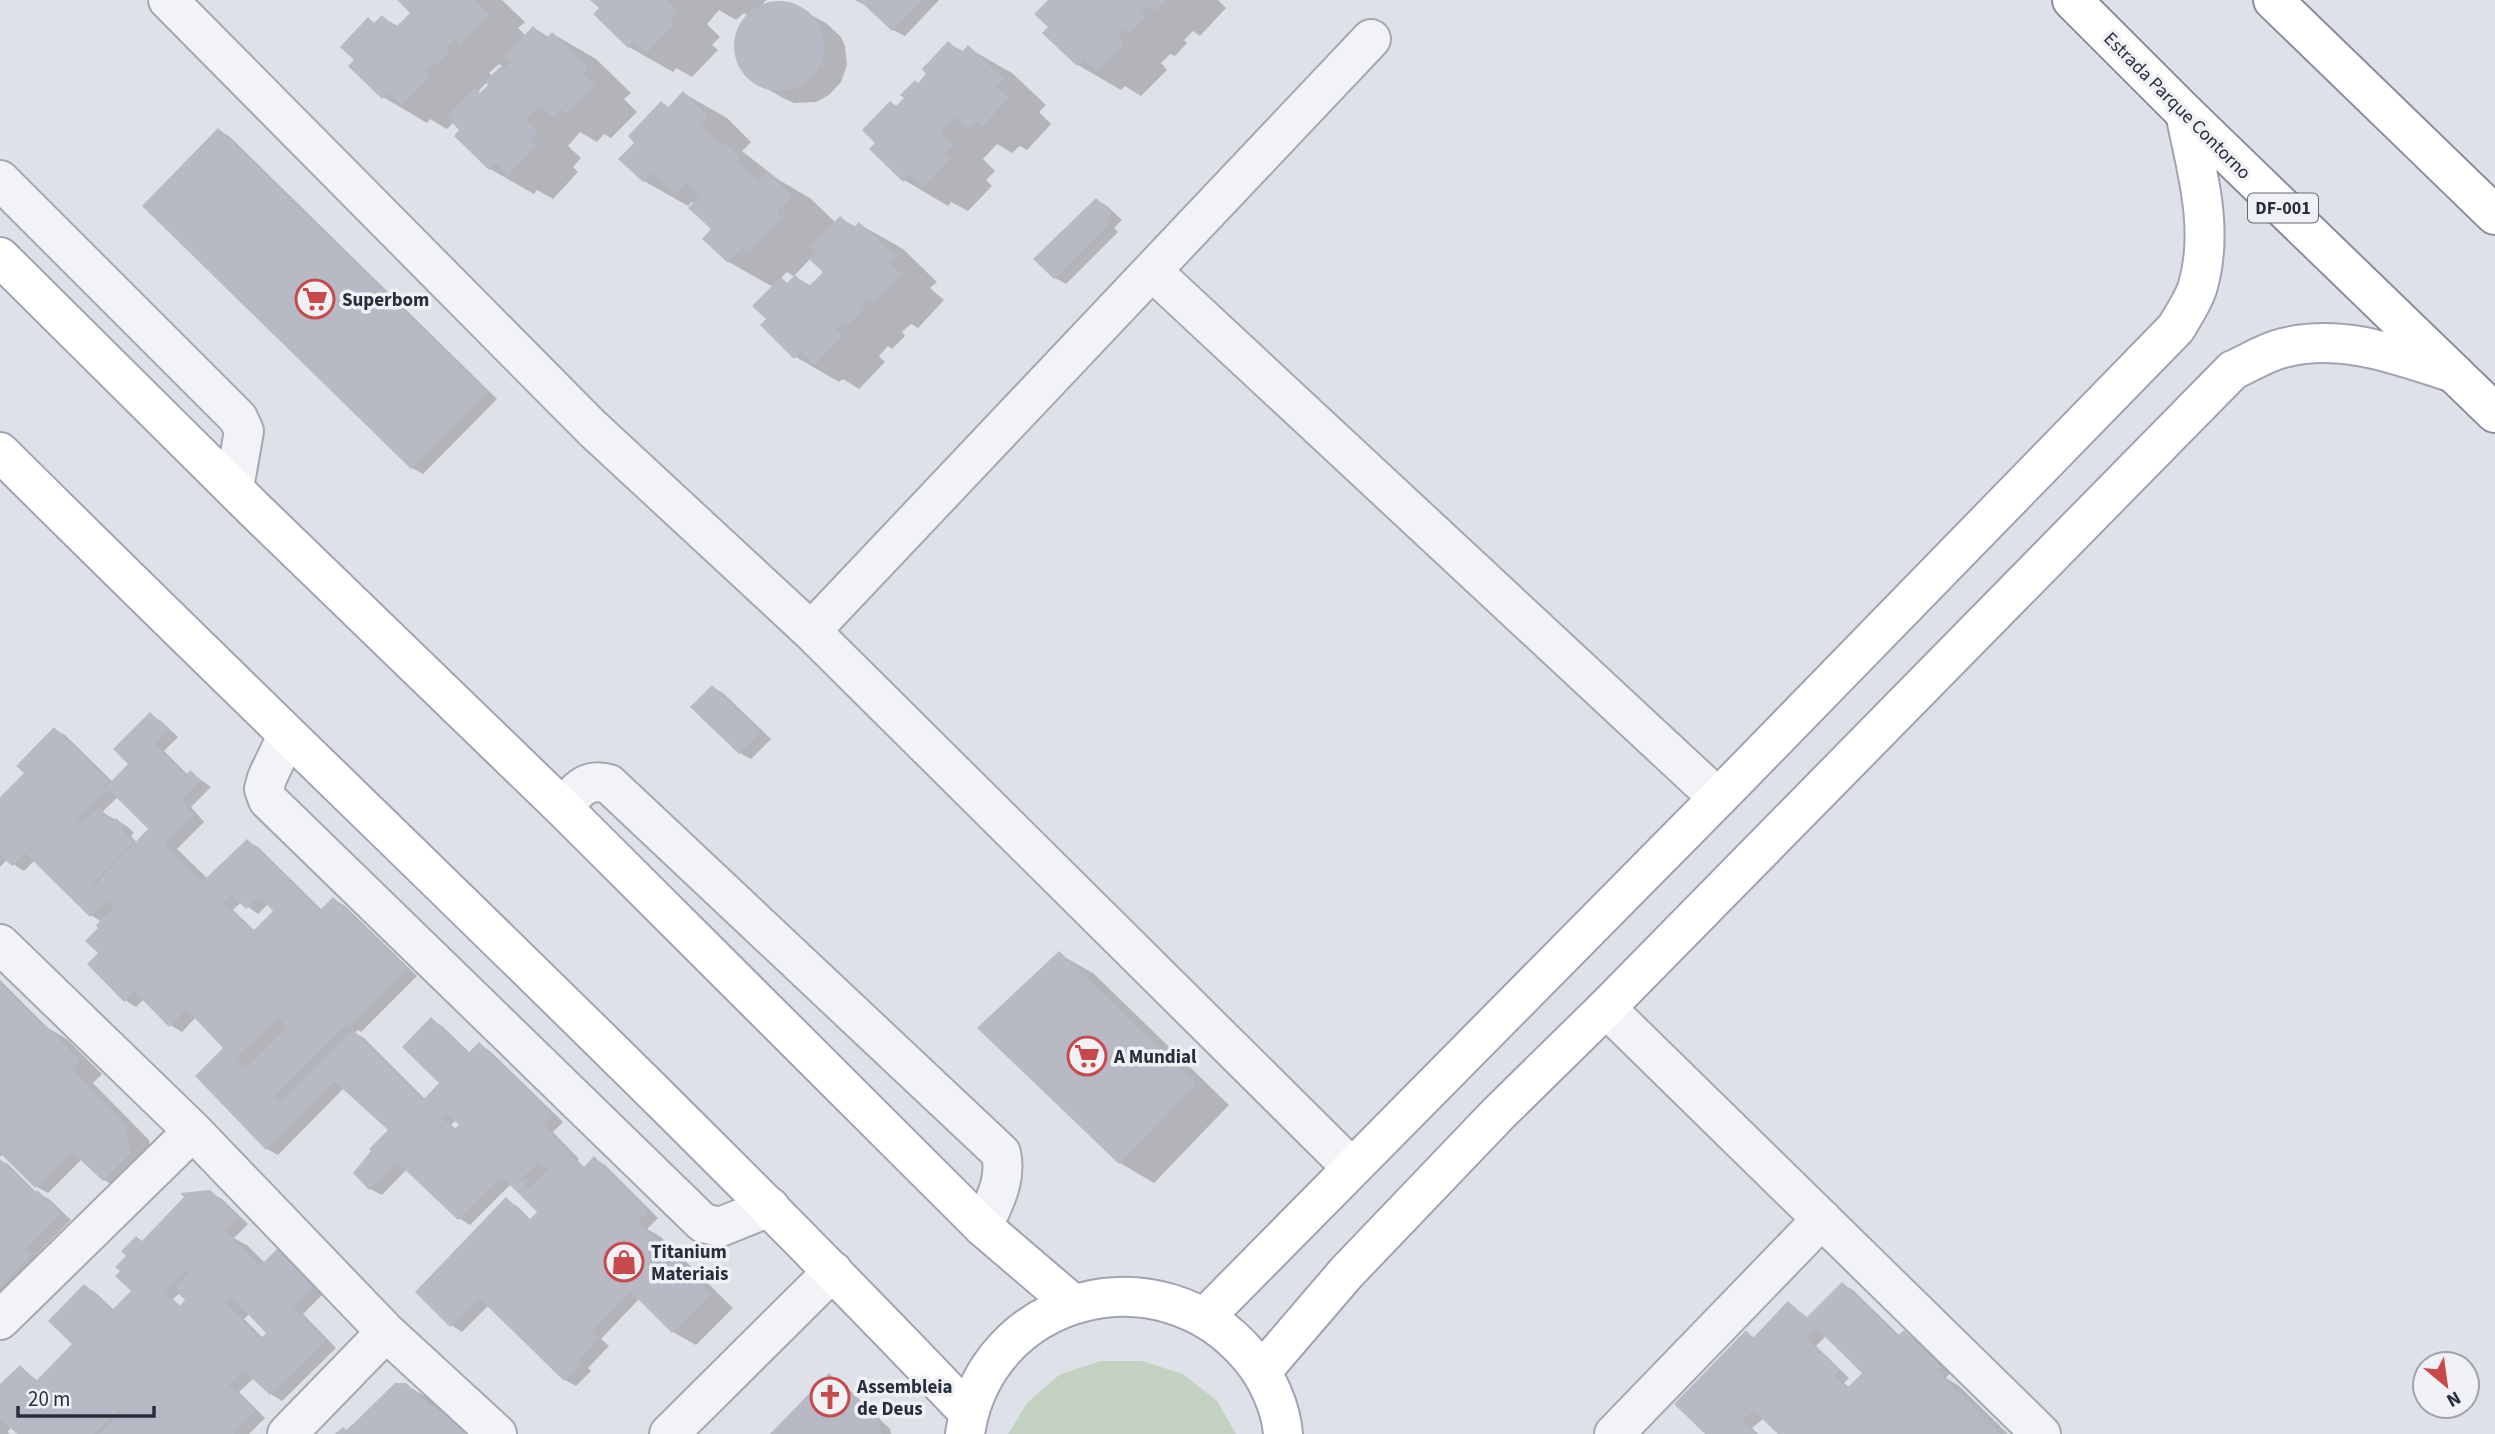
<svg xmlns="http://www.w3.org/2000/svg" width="2495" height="1434" font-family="'Source Sans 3',sans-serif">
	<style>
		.green { fill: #c3d1c1 }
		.shadow { fill: #0003; fill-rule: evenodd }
		.building { fill: #b7bac4; fill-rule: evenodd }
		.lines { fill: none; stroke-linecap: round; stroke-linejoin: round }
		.minor-casing { stroke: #a5a8b2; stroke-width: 42 }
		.major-casing { stroke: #9fa4b3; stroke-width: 42 }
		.highway-casing { stroke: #878d9e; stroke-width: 42 }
		.minor { stroke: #f2f3f6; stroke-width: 38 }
		.major { stroke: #fff; stroke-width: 38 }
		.highway { stroke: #fff; stroke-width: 38 }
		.labels { text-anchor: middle; stroke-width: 7; stroke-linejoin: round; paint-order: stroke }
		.shield { fill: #eff1f5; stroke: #646875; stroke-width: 2 }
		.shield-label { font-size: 18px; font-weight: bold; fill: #292e3e }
		.street-label { font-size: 19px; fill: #292e3e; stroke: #eff1f5 }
		.poi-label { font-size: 19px; font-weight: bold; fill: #292e3e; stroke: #eff1f5; text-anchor: start }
	</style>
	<rect width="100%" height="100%" fill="#dfe1e8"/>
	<path class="green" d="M1100 1361H1142L1183 1374 1217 1401 1236 1434H1008L1027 1403 1059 1375Z"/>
	<path class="shadow" d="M399 0H502L525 22 518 28 526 36 534 28 550 38 553 34 596 59 631 93 624 99 637 112 611 138 604 134 597 142 580 132 568 146 581 158 573 167 578 172 553 199 537 190 534 194 490 169 454 122 447 129 430 119 427 123 383 97 356 60 369 19 376 24 382 17 399 27 413 13ZM499 64 502 66 493 76 489 73ZM488 81 490 85 481 94 478 92Z
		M593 0H766L760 8 767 4 788 3 826 23 841 37 845 46 847 65 841 82 829 95 816 102 794 103 783 98 759 84 745 72 737 56V35L749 16 744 13 736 20 719 10 707 24 720 37 712 45 718 50 692 77 676 68 673 72 629 47Z
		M855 0H939L905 36 893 30 869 7Z
		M1050 0H1218L1226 8 1200 36 1193 31 1184 40 1187 43 1175 56 1170 54 1161 63 1167 70 1141 96 1125 86 1121 90 1078 65 1051 27Z
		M948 43 964 52 968 48 1012 73 1046 105 1039 112 1051 124 1027 150 1020 146 1012 153 997 144 983 159 995 171 986 180 992 186 968 211 951 202 948 206 904 180 877 143 897 107 919 84Z
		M683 93 727 118 751 142 742 151 779 180 810 198 836 223 840 218 856 227 859 224 903 249 937 282 930 288 944 300 918 328 911 324 902 332 905 336 892 349 888 346 879 356 885 362 859 389 843 379 839 382 796 357 768 319 773 287 729 262 714 229 695 204 692 202 688 206 644 181 669 108ZM811 258 825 272 811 286 794 276ZM787 272 795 277 788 283 780 279Z
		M219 130 230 137 497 399 423 474 412 468Z
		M1096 200 1107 206 1122 220 1114 228 1118 232 1066 284 1055 278 1036 259Z
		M712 687 723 693 771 739 751 759 740 753 692 707Z
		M150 715 161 721 178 737 164 751 188 775 191 773 211 787 191 807 204 822 177 849 208 879 247 841 258 847 322 910 334 899 345 906 417 976 361 1032 358 1030 355 1033 364 1038 426 1100 441 1083 431 1020 442 1026 470 1053 479 1044 490 1051 563 1122 553 1132 579 1159 578 1161 585 1168 594 1158 605 1165 658 1218 647 1229 661 1237 733 1308 696 1345 673 1332 640 1298 601 1339 609 1346 588 1368 591 1371 576 1386 565 1380 489 1305 462 1332 451 1325 506 1200 517 1206 531 1220 540 1212 511 1184 470 1225 459 1218 407 1169 382 1195 370 1189 391 1130 344 1088 278 1155 267 1149 197 1076 225 1048 196 1017 182 1032 170 1025 144 999 136 1007 125 1000 101 953 102 922 91 915 35 860 24 871 7 860 0 867V800L26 773 54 729 65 735 113 782 131 764ZM118 797 156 835 137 843 131 836 134 833 128 827 102 812ZM241 902 258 914 269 903 276 911 255 931 233 910ZM456 1120 461 1125 456 1129 451 1125Z
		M1059 954 1093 973 1229 1105 1154 1183 1120 1163Z
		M0 980 48 1028 67 1039 102 1074 93 1083 149 1140 152 1168 127 1193 104 1180 82 1159 48 1193 37 1187 3 1154 0 1157Z
		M0 1160 8 1164 37 1193 49 1199 71 1220 36 1255 52 1270 0 1295Z
		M210 1192 222 1199 248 1224 234 1238 248 1246 265 1263 279 1249 326 1291 303 1314 336 1348 282 1401 271 1394 254 1378 239 1392 265 1418 249 1434H19L12 1427 7 1432 10 1434H0V1387L20 1367 38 1381 74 1344 85 1286 96 1293 114 1310 133 1291 143 1242ZM180 1293 188 1301 181 1307 173 1299ZM250 1313 269 1333 263 1338 244 1319Z
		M1842 1284 1853 1290 1900 1336 1904 1332 1915 1339 1950 1373 1946 1378 1959 1386 2008 1434H1781L1764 1418 1752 1428 1758 1434H1707L1746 1333 1755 1338 1789 1303 1808 1318ZM1826 1336 1865 1373 1850 1388 1844 1383 1849 1378 1816 1346Z
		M829 1376 841 1382 890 1429 891 1434H772Z
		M406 1385 440 1405 470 1434H338L346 1431Z"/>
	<path class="building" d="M397 0H478L476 2 489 15 460 44 455 39 447 47 450 50 436 66 432 62 424 70 430 77 402 105 389 92 382 99 348 66 354 60 340 47 368 17 374 23 382 15 395 28 410 13Z
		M590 0H667L678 11 670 19 675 24 647 53 634 41 628 48 593 14 599 8Z
		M859 0H922L892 31Z
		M1048 0H1166L1155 12 1150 6 1141 14 1145 17 1130 33 1126 29 1118 37 1124 44 1097 72 1084 59 1077 66 1042 33 1048 27 1034 14Z
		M734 46a45 45 0 1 1 90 0a45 45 0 1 1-90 0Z
		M533 26 546 39 552 32 588 67 582 73 595 86 566 114 561 109 553 118 539 105 526 120 538 132 531 141 536 146 508 175 495 163 489 170 454 136 459 130 447 117 475 88 480 93 488 85 485 81 500 67 503 69 511 61 505 56Z
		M948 41 961 53 968 45 1004 79 996 86 1009 98 982 127 976 121 968 129 955 117 940 133 953 145 944 154 949 160 923 187 910 174 903 182 869 149 875 143 862 130 890 101 896 106 904 98 900 95 915 80 918 83 926 74 922 69Z
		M683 91 708 116 699 125 721 145 724 142 740 157 737 161 758 181 767 171 792 196 777 212 782 218 749 252 743 247 728 263 702 239 711 229 688 208 701 195 686 182 675 194 653 173 643 182 618 159 634 143 628 136 661 101 668 107Z
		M218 128 487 392 411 469 142 206Z
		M1096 198 1112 213 1104 221 1108 225 1054 279 1033 259Z
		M840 216 853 228 859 222 895 256 888 262 902 274 873 304 867 298 859 306 863 310 848 325 844 322 836 330 842 336 815 365 801 351 794 359 760 325 766 319 752 306 781 277 787 283 795 275 808 287 823 272 809 259 817 250 811 246Z
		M712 685 760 732 739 754 690 707Z
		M150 712 168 730 154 744 186 776 190 770 201 780 181 800 194 815 164 844 202 882 247 839 320 910 333 897 407 969 349 1027 347 1024 274 1097 280 1103 353 1030 423 1100 439 1083 402 1047 431 1017 468 1053 479 1042 553 1115 543 1125 569 1152 568 1154 583 1168 594 1156 648 1211 638 1222 711 1294 672 1333 630 1291 591 1332 599 1338 578 1361 581 1364 564 1381 479 1298 450 1327 415 1292 506 1197 529 1220 537 1212 514 1189 501 1177 458 1220 397 1162 369 1190 353 1173 371 1151 369 1149 388 1130 334 1081 266 1150 195 1076 223 1048 189 1012 186 1010 169 1027 134 991 124 1002 87 964 98 953 85 941 98 928 96 925 99 922 114 908 106 901 90 917 25 853 12 866 0 855V797L24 773 16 766 54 727 108 781 102 787 104 789 128 764 113 749ZM108 789 148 829 95 885 93 883 134 842 121 829 124 825 116 818 113 822 99 807 82 823 76 820ZM232 895 246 909 259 896 273 911 253 931 223 903ZM278 1018 287 1027 245 1069 235 1059ZM446 1112 459 1125 454 1129 441 1117ZM538 1163 543 1167 545 1165 548 1169 528 1188 524 1184 527 1181 525 1179 522 1181 520 1180Z
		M1059 951 1196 1084 1119 1164 977 1028Z
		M0 982 42 1025 44 1024 80 1060 71 1069 126 1125 130 1154 103 1181 72 1152 35 1188 0 1153Z
		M0 1159 35 1193 37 1190 61 1213 23 1251 30 1256 0 1287Z
		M210 1190 238 1217 224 1230 260 1266 279 1247 316 1284 293 1307 326 1341 270 1395 244 1371 229 1385 255 1411 233 1432 235 1434H99L122 1411 119 1409 94 1434H17L2 1420 0 1422V1384L20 1365 36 1381 72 1344 48 1321 84 1284 112 1310 131 1291 115 1276 120 1271 115 1267 126 1256 121 1251 136 1236 142 1241 184 1197 180 1193ZM185 1270 189 1274 174 1289 185 1300 179 1307 163 1292ZM231 1296 266 1333 260 1339 225 1302Z
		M1842 1282 1897 1336 1904 1330 1940 1366 1936 1370 2000 1434H1778L1754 1411 1742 1421 1755 1434H1705L1674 1404 1746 1330 1753 1338 1788 1301 1806 1318ZM1816 1328 1862 1373 1847 1388 1834 1376 1839 1370 1806 1338Z
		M829 1373 879 1421 881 1434H770Z
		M395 1383H406L432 1408 437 1403 468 1434H335L343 1427 346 1430 352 1425Z"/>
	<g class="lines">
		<defs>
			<path id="minor" d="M168 0 592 428 811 631 1351 1167
				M0 180 238 418 244 431 234 488
				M1152 271 1718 798
				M811 631 1371 39
				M287 736 267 778 264 789 268 800 703 1223 720 1227 770 1207
				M562 807C577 792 585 777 609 784L1001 1153C1007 1180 994 1202 983 1227
				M0 944 193 1131 386 1332 497 1434
				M1606 1008 2041 1434
				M0 1320 193 1131
				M287 1434 386 1332
				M669 1434 833 1271
				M1614 1434 1822 1219"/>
			<path id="major" d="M0 257 255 510 562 807 983 1227 1073 1304
				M0 452C322 773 655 1083 968 1412
				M1205 1317 1718 798 2176 328C2183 316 2192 303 2197 289 2215 231 2197 171 2185 113
				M1262 1371 1346 1273 1498 1114 1606 1008 2233 370C2249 363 2266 352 2283 348 2343 333 2398 355 2454 373
				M965 1434C985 1294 1161 1249 1250 1357 1267 1377 1281 1407 1283 1434"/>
			<path id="highway" d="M2072 0 2185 113 2495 413
				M2273 0 2495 215"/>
		</defs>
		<use href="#minor" class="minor-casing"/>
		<use href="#major" class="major-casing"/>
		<use href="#highway" class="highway-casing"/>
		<use href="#minor" class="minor"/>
		<use href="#major" class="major"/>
		<use href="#highway" class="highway"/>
	</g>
	<defs>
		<symbol id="supermarket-ring" viewBox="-11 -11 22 22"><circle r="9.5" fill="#eff1f5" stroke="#c8494c" stroke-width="1.5"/><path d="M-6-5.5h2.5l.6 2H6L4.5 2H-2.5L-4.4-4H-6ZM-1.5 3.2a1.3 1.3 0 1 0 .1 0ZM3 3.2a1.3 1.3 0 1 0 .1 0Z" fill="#c8494c"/></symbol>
		<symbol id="shop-ring" viewBox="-11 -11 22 22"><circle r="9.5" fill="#eff1f5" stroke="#c8494c" stroke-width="1.5"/><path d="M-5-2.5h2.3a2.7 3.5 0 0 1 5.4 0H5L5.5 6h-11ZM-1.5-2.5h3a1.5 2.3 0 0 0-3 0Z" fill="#c8494c"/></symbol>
		<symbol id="church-ring" viewBox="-11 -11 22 22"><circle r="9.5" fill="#eff1f5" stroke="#c8494c" stroke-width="1.5"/><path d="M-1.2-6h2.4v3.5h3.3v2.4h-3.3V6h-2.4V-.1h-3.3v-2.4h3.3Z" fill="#c8494c"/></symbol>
	</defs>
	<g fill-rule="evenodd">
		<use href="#supermarket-ring" x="293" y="277" width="44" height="44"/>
		<use href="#supermarket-ring" x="1065" y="1034" width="44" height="44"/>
		<use href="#shop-ring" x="602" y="1240" width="44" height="44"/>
		<use href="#church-ring" x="808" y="1375" width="44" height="44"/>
	</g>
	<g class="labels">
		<rect class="shield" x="2248" y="193.5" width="70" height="29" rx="5"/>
		<g class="shield-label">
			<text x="2283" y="214">DF-001</text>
		</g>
		<g class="street-label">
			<text transform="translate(2178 105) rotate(45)" y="7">Estrada Parque Contorno</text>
		</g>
		<g class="poi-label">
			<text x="342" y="306">Superbom</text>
			<text x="1114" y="1063">A Mundial</text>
			<text x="651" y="1258">Titanium<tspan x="651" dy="22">Materiais</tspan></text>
			<text x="857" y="1393">Assembleia<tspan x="857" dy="22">de Deus</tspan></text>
		</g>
	</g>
	<g transform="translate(2446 1385) rotate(151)"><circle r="33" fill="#eff1f5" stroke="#a0a3ac" stroke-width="2"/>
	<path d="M0-5L12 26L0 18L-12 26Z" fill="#c8494c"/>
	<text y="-10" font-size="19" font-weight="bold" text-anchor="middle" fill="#292e3e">N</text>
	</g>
	<path d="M18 1406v10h136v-10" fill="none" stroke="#292e3e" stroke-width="3.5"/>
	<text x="28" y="1406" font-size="21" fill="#292e3e" stroke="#eff1f5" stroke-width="5" paint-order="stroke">20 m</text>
</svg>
